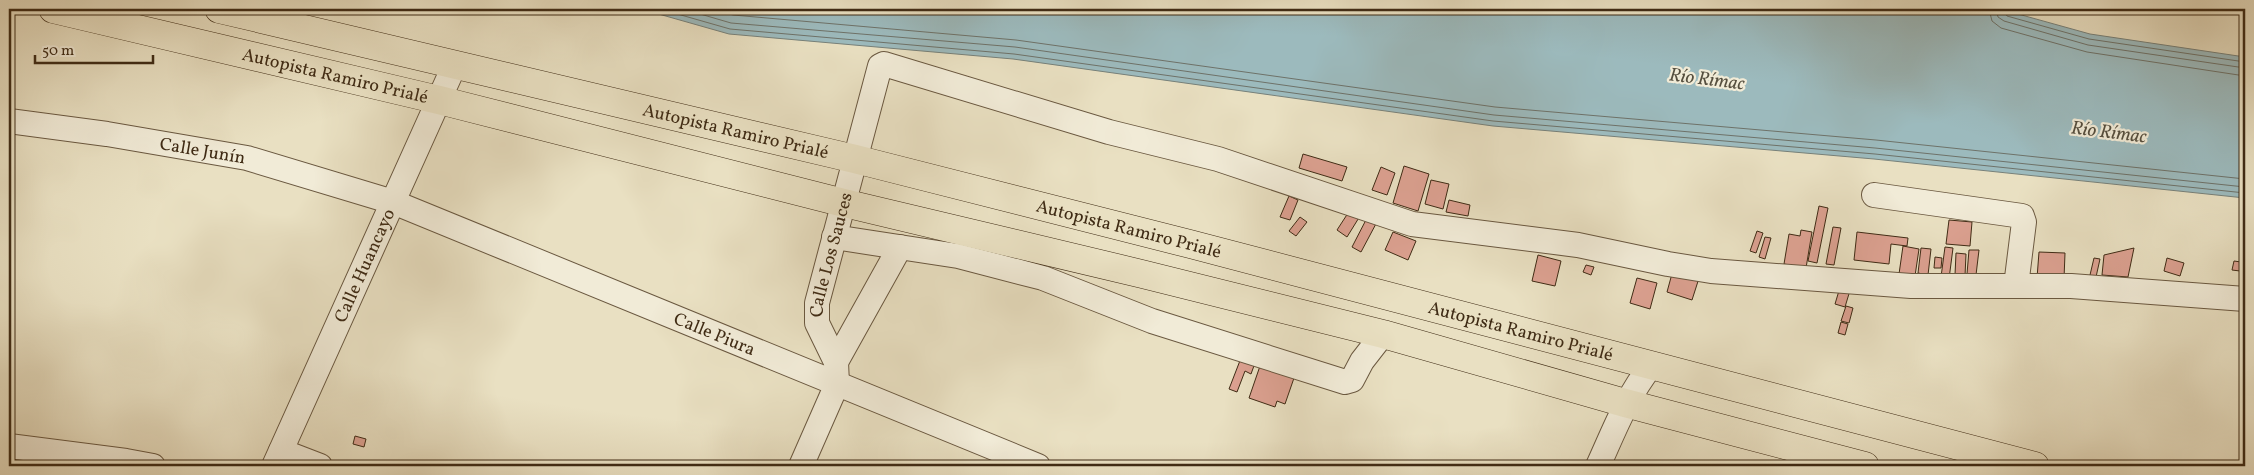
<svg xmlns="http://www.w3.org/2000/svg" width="2254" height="475" font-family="Vollkorn,serif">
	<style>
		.water { fill: #9cbabd; stroke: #77817a }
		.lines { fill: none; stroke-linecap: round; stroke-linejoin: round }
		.shore { stroke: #6e7269; stroke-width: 1 }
		.building { fill: #dca191; stroke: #3f2b15 }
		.minor-casing { stroke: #6a5840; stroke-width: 26 }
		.highway-casing { stroke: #3f2b15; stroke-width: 29 }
		.minor { stroke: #f1ebd7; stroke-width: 24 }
		.highway { stroke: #e9e0c2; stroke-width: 28 }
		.labels { text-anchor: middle; stroke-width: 4.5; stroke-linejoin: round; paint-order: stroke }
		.street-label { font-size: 18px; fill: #3f2b15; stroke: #f1ebd7 }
		.water-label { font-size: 19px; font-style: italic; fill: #564f3f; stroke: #f1ebd7 }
	</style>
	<rect width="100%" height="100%" fill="#e9e0c2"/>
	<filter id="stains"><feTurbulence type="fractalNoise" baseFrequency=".004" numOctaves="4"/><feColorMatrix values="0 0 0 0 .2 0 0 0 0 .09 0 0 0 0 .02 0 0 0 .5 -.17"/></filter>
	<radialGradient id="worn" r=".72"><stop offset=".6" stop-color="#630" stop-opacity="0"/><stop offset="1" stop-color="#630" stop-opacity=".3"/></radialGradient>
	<path class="water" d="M641 9H2000L2090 34 2245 57V198L1874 159 1493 126 1013 59 729 34Z"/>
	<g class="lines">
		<path class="shore" d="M660 9 730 29 1014 54 1493 121 1875 154 2245 193
			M683 9 731 23 1015 47 1494 115 1875 148 2245 187
			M710 9 733 15 1016 40 1495 107 1876 140 2245 179
			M1989 9 1992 21 2001 28 2087 52 2245 76
			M1996 9 1998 17 2004 21 2088 45 2245 68
			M2003 9 2007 16 2089 39 2245 62"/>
	</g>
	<path class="building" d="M1303 154 1347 167 1342 181 1299 168Z
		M1404 166 1429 174 1418 211 1393 203Z
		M1381 167 1395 173 1387 195 1372 190Z
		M1431 180 1449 184 1443 209 1425 204Z
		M1289 196 1298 200 1290 220 1280 217Z
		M1449 200 1470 205 1468 216 1446 212Z
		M1819 206 1828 208 1817 263 1808 261Z
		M1350 210 1360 216 1347 237 1337 230Z
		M1368 216 1378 220 1361 252 1352 247Z
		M1300 217 1307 222 1296 236 1289 231Z
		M1949 220 1972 222 1970 246 1946 244Z
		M1833 227 1841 228 1834 265 1826 264Z
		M1801 230 1812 232 1806 268 1784 264 1789 234 1800 236Z
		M1757 231 1763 233 1756 253 1750 251Z
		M1393 232 1416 241 1408 260 1385 250Z
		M1857 232 1908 238 1907 246 1891 244 1889 264 1854 260Z
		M1765 237 1771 238 1765 259 1759 257Z
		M1903 246 1919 249 1915 276 1899 274Z
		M1945 247 1953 248 1949 279 1941 277Z
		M1921 248 1931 249 1928 275 1918 273Z
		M2134 248 2128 277 2102 275 2104 255Z
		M1969 250H1979L1976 275 1967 274Z
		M2039 252 2065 253 2064 279 2037 278Z
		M1956 253 1966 254 1965 276 1955 275Z
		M1538 255 1561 261 1555 286 1532 281Z
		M1935 257 1942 258 1941 268H1934Z
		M2094 258 2100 259 2096 277 2090 275Z
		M2167 258 2184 263 2180 276 2164 271Z
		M2234 261 2241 262 2240 271 2232 270Z
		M1586 265 1594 267 1591 275 1583 272Z
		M1673 270 1700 275 1692 300 1667 292Z
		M1637 278 1657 283 1650 309 1630 303Z
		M1841 284 1851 287 1845 307 1835 304Z
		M1846 306 1853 308 1849 323 1841 321Z
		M1841 322 1848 324 1845 335 1838 333Z
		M1241 358 1255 363 1251 374 1245 371 1237 392 1229 389Z
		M1260 366 1294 378 1285 404 1277 401 1275 407 1249 398Z
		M355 436 366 439 364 447 353 444Z"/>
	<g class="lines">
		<defs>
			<g id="minor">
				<path id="s1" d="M9 121 107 134 247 158 393 202 1038 466"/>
				<path d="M1874 195 2022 216 2024 222 2016 286"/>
				<path d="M834 237 958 256 1043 278 1152 321 1345 382 1352 380 1362 361 1383 334"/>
				<path d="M836 362 900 247"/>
				<path d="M9 446 126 461 153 466"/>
				<path d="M281 451 320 466"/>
				<path id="s2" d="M274 466 455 64"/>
				<path id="s3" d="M801 466 837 384 836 362 817 323V303L880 66 884 64 1109 132 1218 159 1412 224 1578 245 1668 264 1711 271 1911 286H2071L2245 299"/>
				<path d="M1598 466C1614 431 1627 396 1651 366"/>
			</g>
			<g id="highway">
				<path id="s4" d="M53 9 439 100 844 203 1142 274 1383 334 1625 403 1865 466"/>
				<path id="s5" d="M219 9 855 159 1190 244 2035 466"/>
			</g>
		</defs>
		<use href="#minor" class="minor-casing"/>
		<use href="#highway" class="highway-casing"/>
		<use href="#minor" class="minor"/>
		<use href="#highway" class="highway"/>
	</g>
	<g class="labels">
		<g class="street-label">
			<text dy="6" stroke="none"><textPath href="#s4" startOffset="290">Autopista Ramiro Prialé</textPath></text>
			<text dy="6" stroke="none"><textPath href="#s5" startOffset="531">Autopista Ramiro Prialé</textPath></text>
			<text dy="6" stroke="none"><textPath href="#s1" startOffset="196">Calle Junín</textPath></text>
			<text dy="6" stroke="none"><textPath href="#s5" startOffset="936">Autopista Ramiro Prialé</textPath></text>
			<text dy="6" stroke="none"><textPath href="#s3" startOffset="225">Calle Los Sauces</textPath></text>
			<text dy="6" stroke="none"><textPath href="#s2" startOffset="220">Calle Huancayo</textPath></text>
			<text dy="6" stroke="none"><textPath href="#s5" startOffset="1341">Autopista Ramiro Prialé</textPath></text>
			<text dy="6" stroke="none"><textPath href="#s1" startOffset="741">Calle Piura</textPath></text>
		</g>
		<g class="water-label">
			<text transform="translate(1707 78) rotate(7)" y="7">Río Rímac</text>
			<text transform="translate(2109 131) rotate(7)" y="7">Río Rímac</text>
		</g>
	</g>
	<rect width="2254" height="475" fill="none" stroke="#e9e0c2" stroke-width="30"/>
	<rect x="10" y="10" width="2234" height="455" fill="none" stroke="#3f2b15" stroke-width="2.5"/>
	<rect x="15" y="15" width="2224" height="445" fill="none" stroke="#3f2b15"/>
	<path d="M35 55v8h118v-8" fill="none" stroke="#3f2b15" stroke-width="2.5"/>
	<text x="42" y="55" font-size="15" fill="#3f2b15" stroke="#f1ebd7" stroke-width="4" paint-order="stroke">50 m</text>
	<rect width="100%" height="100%" filter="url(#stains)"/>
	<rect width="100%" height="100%" fill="url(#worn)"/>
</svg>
